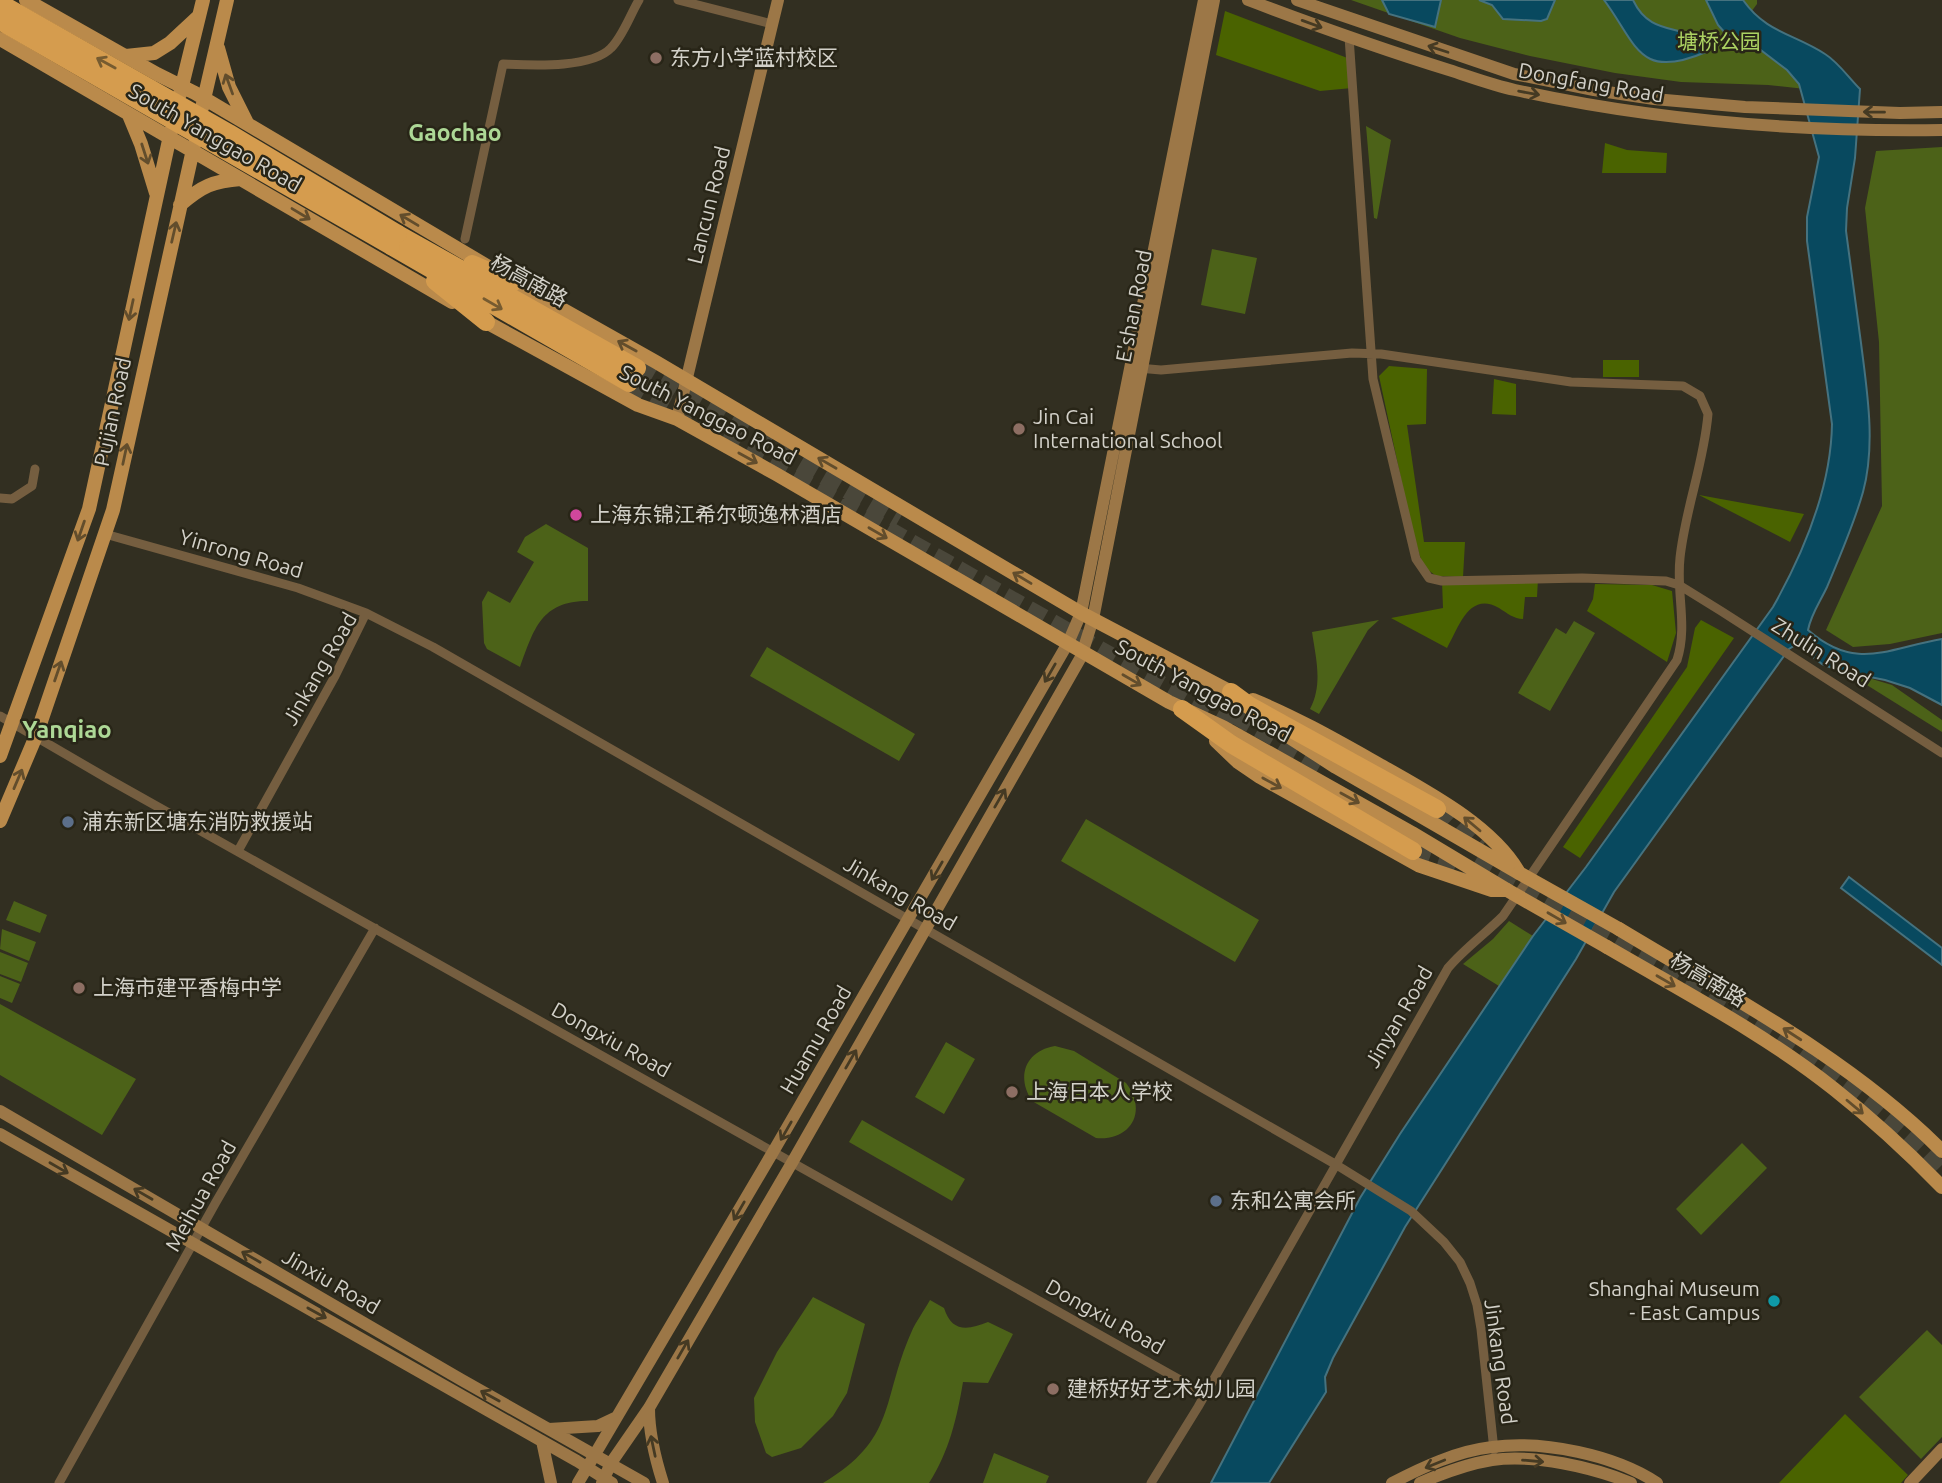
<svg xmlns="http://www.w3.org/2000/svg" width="1942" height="1483" font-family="Ubuntu,'Noto Sans SC',sans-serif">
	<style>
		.green { fill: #4c6218 }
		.forest { fill: #4a6300 }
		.water { fill: #08495f; stroke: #45727f; stroke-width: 2 }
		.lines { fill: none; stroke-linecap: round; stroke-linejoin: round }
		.highway-tunnel { stroke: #4a473a; stroke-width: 18; stroke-dasharray: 18 9; stroke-linecap: butt }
		.street { stroke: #755e40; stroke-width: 9 }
		.secondary { stroke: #9c7747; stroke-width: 12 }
		.primary { stroke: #ba8a4b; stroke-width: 14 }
		.highway { stroke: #d59c4e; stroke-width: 18 }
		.primary-bridge { stroke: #ba8a4b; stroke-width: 14 }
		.highway-bridge { stroke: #d59c4e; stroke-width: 18 }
		.oneway { stroke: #453a23 }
		.oneway2 { stroke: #765b30 }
		.oneway3 { stroke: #624d2c }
		.education-dot { fill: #8d6e63; stroke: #282517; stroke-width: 2.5 }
		.hotel-dot { fill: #d1479c; stroke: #282517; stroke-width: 2.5 }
		.service-dot { fill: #5c6f8a; stroke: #282517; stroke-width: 2.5 }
		.culture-dot { fill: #0f9aa8; stroke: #282517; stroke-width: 2.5 }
		.labels { text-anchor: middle; stroke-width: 5; stroke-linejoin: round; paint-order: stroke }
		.park-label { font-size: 21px; fill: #acd262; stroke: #282517 }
		.poi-label { font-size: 21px; fill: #d3d1c9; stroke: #282517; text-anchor: start }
		.street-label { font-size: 21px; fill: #d3d1c9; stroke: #282517 }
		.neighbourhood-label { font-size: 23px; font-weight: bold; fill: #add896; stroke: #282517 }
		.quarter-label { font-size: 24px; font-weight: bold; fill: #add896; stroke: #282517 }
	</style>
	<rect width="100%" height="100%" fill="#322f21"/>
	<path class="green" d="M1351 0H1757V4L1751 12 1783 35 1826 54 1860 89V95L1768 85 1681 82 1615 73 1530 56 1460 38Z
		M1366 126 1391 140 1377 219 1374 218Z
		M1942 147V633L1890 644 1853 647 1826 630 1882 506 1879 342 1865 208 1876 151Z
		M1212 249 1257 258 1245 314 1201 305Z
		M546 524 588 548V601C541 601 534 629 520 667L487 649 484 643 482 602 488 591 510 603 534 562 517 552 525 537Z
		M1379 620 1368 630 1319 714 1310 709C1323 684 1316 659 1312 632Z
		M1574 621 1595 633 1550 711 1518 693 1556 628 1566 634Z
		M767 647 915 734 899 761 750 676Z
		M1862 676 1892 685 1942 720V732L1854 677Z
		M1086 819 1259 920 1235 962 1061 861Z
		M14 901 47 915 40 933 6 920Z
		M1509 921 1533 936 1499 986 1463 964 1493 939Z
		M2 929 36 942 29 961 0 949Z
		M0 952 28 963 21 982 0 974Z
		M0 976 20 984 12 1003 0 998Z
		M0 1004 136 1079 102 1135 0 1075Z
		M946 1042 975 1059 944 1114 915 1097Z
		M1055 1046 1074 1051 1126 1083C1148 1111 1131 1141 1096 1138L1032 1101C1016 1077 1025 1051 1055 1046Z
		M862 1120 965 1179 952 1201 849 1142Z
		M1742 1143 1767 1168 1701 1235 1676 1209Z
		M813 1297 865 1324 847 1393 833 1416 801 1448 772 1457 766 1453 755 1422 754 1398 777 1352Z
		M930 1300 944 1308C952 1333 968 1330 988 1322L1013 1334 988 1383 963 1382C957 1418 949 1452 929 1483H823C897 1439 881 1401 911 1333 916 1321 924 1311 930 1300Z
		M1927 1330 1942 1345V1437L1921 1459 1859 1397Z
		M994 1453 1049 1476 1046 1483H983Z"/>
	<path class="forest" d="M1225 11 1350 59 1352 88 1320 91 1216 55Z
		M1605 143 1627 150 1667 153 1666 173H1602Z
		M1603 360H1639V377H1603Z
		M1389 366 1427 369 1426 424 1407 425 1424 542H1465L1463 577 1436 576 1423 566 1412 530 1379 376Z
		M1494 379 1516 384V415L1492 414Z
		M1699 495 1804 514 1790 542Z
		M1538 579 1537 597H1525L1523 619C1514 619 1507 613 1499 608 1469 591 1459 627 1447 648L1391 618 1443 608 1442 581Z
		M1595 584 1652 585 1672 591 1676 633 1667 662 1587 611 1593 599Z
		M1701 620 1734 638 1580 858 1563 847 1687 667 1695 628Z
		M1845 1414 1908 1475 1901 1483H1779Z"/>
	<path class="water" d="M1382 0H1441L1435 27 1389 14Z
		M1479 0H1555L1547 19 1541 21 1503 19 1492 5Z
		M1604 0H1633C1650 36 1679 24 1706 42V52C1638 81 1637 44 1604 0Z
		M1706 0H1743C1766 33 1795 34 1825 54 1838 62 1849 78 1860 89L1855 158 1847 208 1846 231C1851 268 1856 305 1861 343 1867 391 1876 444 1863 492 1854 524 1840 556 1827 587 1820 602 1811 614 1808 630 1856 672 1888 648 1942 639V705L1910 688 1885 680 1840 671 1822 664 1797 644 1789 649 1614 892 1576 959 1405 1227 1333 1358 1325 1377 1326 1392 1269 1483H1211L1360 1198 1400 1134 1533 936 1586 867 1773 607C1804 552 1831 488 1832 424L1807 241V217L1819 157 1799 84 1787 70 1745 38 1726 34 1718 25Z
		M1849 877 1942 948V965L1841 888Z"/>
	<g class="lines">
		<path class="highway-tunnel" d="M637 368 899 520
			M629 383 1243 731
			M1235 715 1323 765
			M1437 809 1480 848
			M1413 851 1468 869
			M1474 863C1636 955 1811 1036 1942 1172"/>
		<path class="street" d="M678 0 772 24
			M1349 37 1373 379 1416 559 1429 578 1442 581 1582 578 1666 581 1679 585 1721 611 1942 753
			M465 239 503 64C530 65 591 69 611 48 623 36 630 15 639 0
			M1138 368 1161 370 1352 353 1381 354 1571 382 1683 386 1700 396 1708 414C1704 463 1685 510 1680 558 1676 593 1688 626 1677 660L1503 916C1485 934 1465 948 1448 968L1198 1407 1151 1483
			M0 498 12 499 32 486 35 469
			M105 534 298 588 366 613
			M0 716 110 780 1205 1394
			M238 851 335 676 366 613 433 647 1335 1164 1411 1211 1444 1242 1460 1262 1470 1283 1477 1305 1481 1329 1494 1450
			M59 1483 216 1202 375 928"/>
		<path class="secondary" d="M1248 0C1314 25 1381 49 1449 70 1471 77 1492 85 1515 90 1655 121 1799 132 1942 130
			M1297 0 1514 74 1594 90 1654 99 1745 107 1900 113 1942 112
			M677 419 778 0
			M0 1111 460 1379 644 1483
			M0 1134 577 1461 612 1483
			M649 1408C649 1434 655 1458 663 1483
			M549 1429 598 1426 617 1417
			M542 1441 551 1483
			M578 1483 773 1152 1068 643 1081 613 1204 0
			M602 1483 611 1463 649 1408 793 1161 1081 657 1093 619 1214 0
			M1392 1483C1423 1467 1457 1451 1492 1447 1543 1440 1615 1455 1657 1483
			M1420 1483C1443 1473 1467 1464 1492 1460 1534 1454 1592 1467 1631 1483
			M1910 1483 1942 1449"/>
		<path class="primary" d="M26 0 157 74 195 93 487 266
			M0 39 452 302
			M218 48 229 87 247 123
			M126 56 154 53 170 43 198 17
			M180 94 203 0
			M202 108 227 0
			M129 115 141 144 156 193
			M180 205C202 186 213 181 241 179
			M507 278 656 362 1081 613 1231 692 1239 698
			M479 318 638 405 677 419 776 474 1169 702 1223 727 1412 833 1507 890
			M1253 700C1297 718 1337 741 1378 764 1425 791 1490 824 1518 871
			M1285 734 1336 767 1519 873
			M1216 741 1238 762 1260 777 1418 865 1492 890H1505
			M0 756 89 509 171 131
			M0 821 36 736 113 510 194 145
			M1619 929C1730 996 1850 1059 1942 1151
			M1607 947C1684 992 1765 1034 1834 1089 1872 1119 1908 1152 1942 1187"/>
		<path class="highway" d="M398 234 637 368
			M391 246 629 383
			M472 264 514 282
			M435 281 486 322
			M1231 692 1250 706 1437 809
			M1182 709 1231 744 1413 851"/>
		<path class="primary-bridge" d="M1519 873 1619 929
			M1507 890 1607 947"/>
		<path class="highway-bridge" d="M0 3 229 133 398 234
			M0 21 391 246"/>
	</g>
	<defs><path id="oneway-shaft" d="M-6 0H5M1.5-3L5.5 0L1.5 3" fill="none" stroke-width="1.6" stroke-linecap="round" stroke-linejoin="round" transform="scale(1.75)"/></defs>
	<g class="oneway">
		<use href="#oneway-shaft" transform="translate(1312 24) rotate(20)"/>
		<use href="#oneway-shaft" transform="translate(1438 49) rotate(-162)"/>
		<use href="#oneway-shaft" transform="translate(1529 93) rotate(10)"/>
		<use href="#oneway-shaft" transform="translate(1874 112) rotate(-179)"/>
		<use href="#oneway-shaft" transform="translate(1050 673) rotate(120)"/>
		<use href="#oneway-shaft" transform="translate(1000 798) rotate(-60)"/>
		<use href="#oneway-shaft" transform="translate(937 871) rotate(120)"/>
		<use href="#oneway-shaft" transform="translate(851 1059) rotate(-60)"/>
		<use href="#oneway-shaft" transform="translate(786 1131) rotate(120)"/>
		<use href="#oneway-shaft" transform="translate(59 1168) rotate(30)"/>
		<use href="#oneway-shaft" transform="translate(143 1194) rotate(-150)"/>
		<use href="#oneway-shaft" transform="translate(739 1211) rotate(120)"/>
		<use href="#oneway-shaft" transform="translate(251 1257) rotate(-150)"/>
		<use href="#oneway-shaft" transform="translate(317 1313) rotate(29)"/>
		<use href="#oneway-shaft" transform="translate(683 1349) rotate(-60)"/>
		<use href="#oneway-shaft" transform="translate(490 1396) rotate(-151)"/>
		<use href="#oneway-shaft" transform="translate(653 1446) rotate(-102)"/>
		<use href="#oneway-shaft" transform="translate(1533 1461) rotate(5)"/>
		<use href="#oneway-shaft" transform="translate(1435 1464) rotate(158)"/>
	</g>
	<g class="oneway2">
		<use href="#oneway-shaft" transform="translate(106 63) rotate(-151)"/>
		<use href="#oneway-shaft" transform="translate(493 304) rotate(30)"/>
	</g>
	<g class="oneway3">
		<use href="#oneway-shaft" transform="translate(229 84) rotate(-110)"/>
		<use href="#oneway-shaft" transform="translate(145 154) rotate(72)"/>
		<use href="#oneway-shaft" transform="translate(301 214) rotate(31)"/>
		<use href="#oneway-shaft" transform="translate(409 220) rotate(-149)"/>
		<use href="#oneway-shaft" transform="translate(174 232) rotate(-77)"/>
		<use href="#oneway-shaft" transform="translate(131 310) rotate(102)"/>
		<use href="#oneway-shaft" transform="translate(627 346) rotate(-151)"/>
		<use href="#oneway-shaft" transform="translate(125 454) rotate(-78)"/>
		<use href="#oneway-shaft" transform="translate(748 458) rotate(29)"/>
		<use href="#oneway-shaft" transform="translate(827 463) rotate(-150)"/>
		<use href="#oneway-shaft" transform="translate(81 531) rotate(109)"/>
		<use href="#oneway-shaft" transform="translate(878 533) rotate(30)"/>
		<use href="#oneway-shaft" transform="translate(1022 578) rotate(-149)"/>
		<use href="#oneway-shaft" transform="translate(58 671) rotate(-71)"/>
		<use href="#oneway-shaft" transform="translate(1132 680) rotate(30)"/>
		<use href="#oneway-shaft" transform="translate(18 779) rotate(-67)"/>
		<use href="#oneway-shaft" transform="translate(1272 783) rotate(29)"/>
		<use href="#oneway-shaft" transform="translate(1350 798) rotate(29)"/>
		<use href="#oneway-shaft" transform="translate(1472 824) rotate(-140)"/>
		<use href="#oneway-shaft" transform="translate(1557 918) rotate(30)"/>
		<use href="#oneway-shaft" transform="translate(1666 981) rotate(30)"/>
		<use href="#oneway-shaft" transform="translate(1792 1034) rotate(-147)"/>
		<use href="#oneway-shaft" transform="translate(1855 1107) rotate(40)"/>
	</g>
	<g class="education-dot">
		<circle cx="656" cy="58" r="7"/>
		<circle cx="1019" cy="429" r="7"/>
		<circle cx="79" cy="988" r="7"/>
		<circle cx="1012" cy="1092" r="7"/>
		<circle cx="1053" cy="1389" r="7"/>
	</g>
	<circle class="hotel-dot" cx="576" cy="515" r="7"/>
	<g class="service-dot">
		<circle cx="68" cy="822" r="7"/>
		<circle cx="1216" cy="1201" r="7"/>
	</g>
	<circle class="culture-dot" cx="1774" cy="1301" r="7"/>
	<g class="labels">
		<g class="park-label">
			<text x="1719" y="49">塘桥公园</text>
		</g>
		<g class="poi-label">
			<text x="670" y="65">东方小学蓝村校区</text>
			<text x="1033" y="424">Jin Cai<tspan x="1033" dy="24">International School</tspan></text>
			<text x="590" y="522">上海东锦江希尔顿逸林酒店</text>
			<text x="82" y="829">浦东新区塘东消防救援站</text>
			<text x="93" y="995">上海市建平香梅中学</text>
			<text x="1026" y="1099">上海日本人学校</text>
			<text x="1230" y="1208">东和公寓会所</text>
			<text x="1760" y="1296" text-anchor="end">Shanghai Museum<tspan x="1760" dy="24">- East Campus</tspan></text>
			<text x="1067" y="1396">建桥好好艺术幼儿园</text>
		</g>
		<g class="street-label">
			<text transform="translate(1591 83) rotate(10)" y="7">Dongfang Road</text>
			<text transform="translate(215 138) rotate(30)" y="7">South Yanggao Road</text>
			<text transform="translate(709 205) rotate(-76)" y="7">Lancun Road</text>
			<text transform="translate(529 281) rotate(29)" y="7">杨高南路</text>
			<text transform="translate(1134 306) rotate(-79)" y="7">E'shan Road</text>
			<text transform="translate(113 412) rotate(-78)" y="7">Pujian Road</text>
			<text transform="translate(708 415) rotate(27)" y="7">South Yanggao Road</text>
			<text transform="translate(241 554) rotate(16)" y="7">Yinrong Road</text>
			<text transform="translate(1821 653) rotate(32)" y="7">Zhulin Road</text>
			<text transform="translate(320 669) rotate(-60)" y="7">Jinkang Road</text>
			<text transform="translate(1203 691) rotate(28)" y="7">South Yanggao Road</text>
			<text transform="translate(900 894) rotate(30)" y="7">Jinkang Road</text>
			<text transform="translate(1708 980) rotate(31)" y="7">杨高南路</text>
			<text transform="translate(1399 1017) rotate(-60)" y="7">Jinyan Road</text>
			<text transform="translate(611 1040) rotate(29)" y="7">Dongxiu Road</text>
			<text transform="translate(816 1040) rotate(-60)" y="7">Huamu Road</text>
			<text transform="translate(201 1196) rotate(-61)" y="7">Meihua Road</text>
			<text transform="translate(331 1282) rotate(30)" y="7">Jinxiu Road</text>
			<text transform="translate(1105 1317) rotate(29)" y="7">Dongxiu Road</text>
			<text transform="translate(1500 1362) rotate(82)" y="7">Jinkang Road</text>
		</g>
		<g class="neighbourhood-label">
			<text x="455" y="141">Gaochao</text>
		</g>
		<g class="quarter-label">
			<text x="67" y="738">Yanqiao</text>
		</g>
	</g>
</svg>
